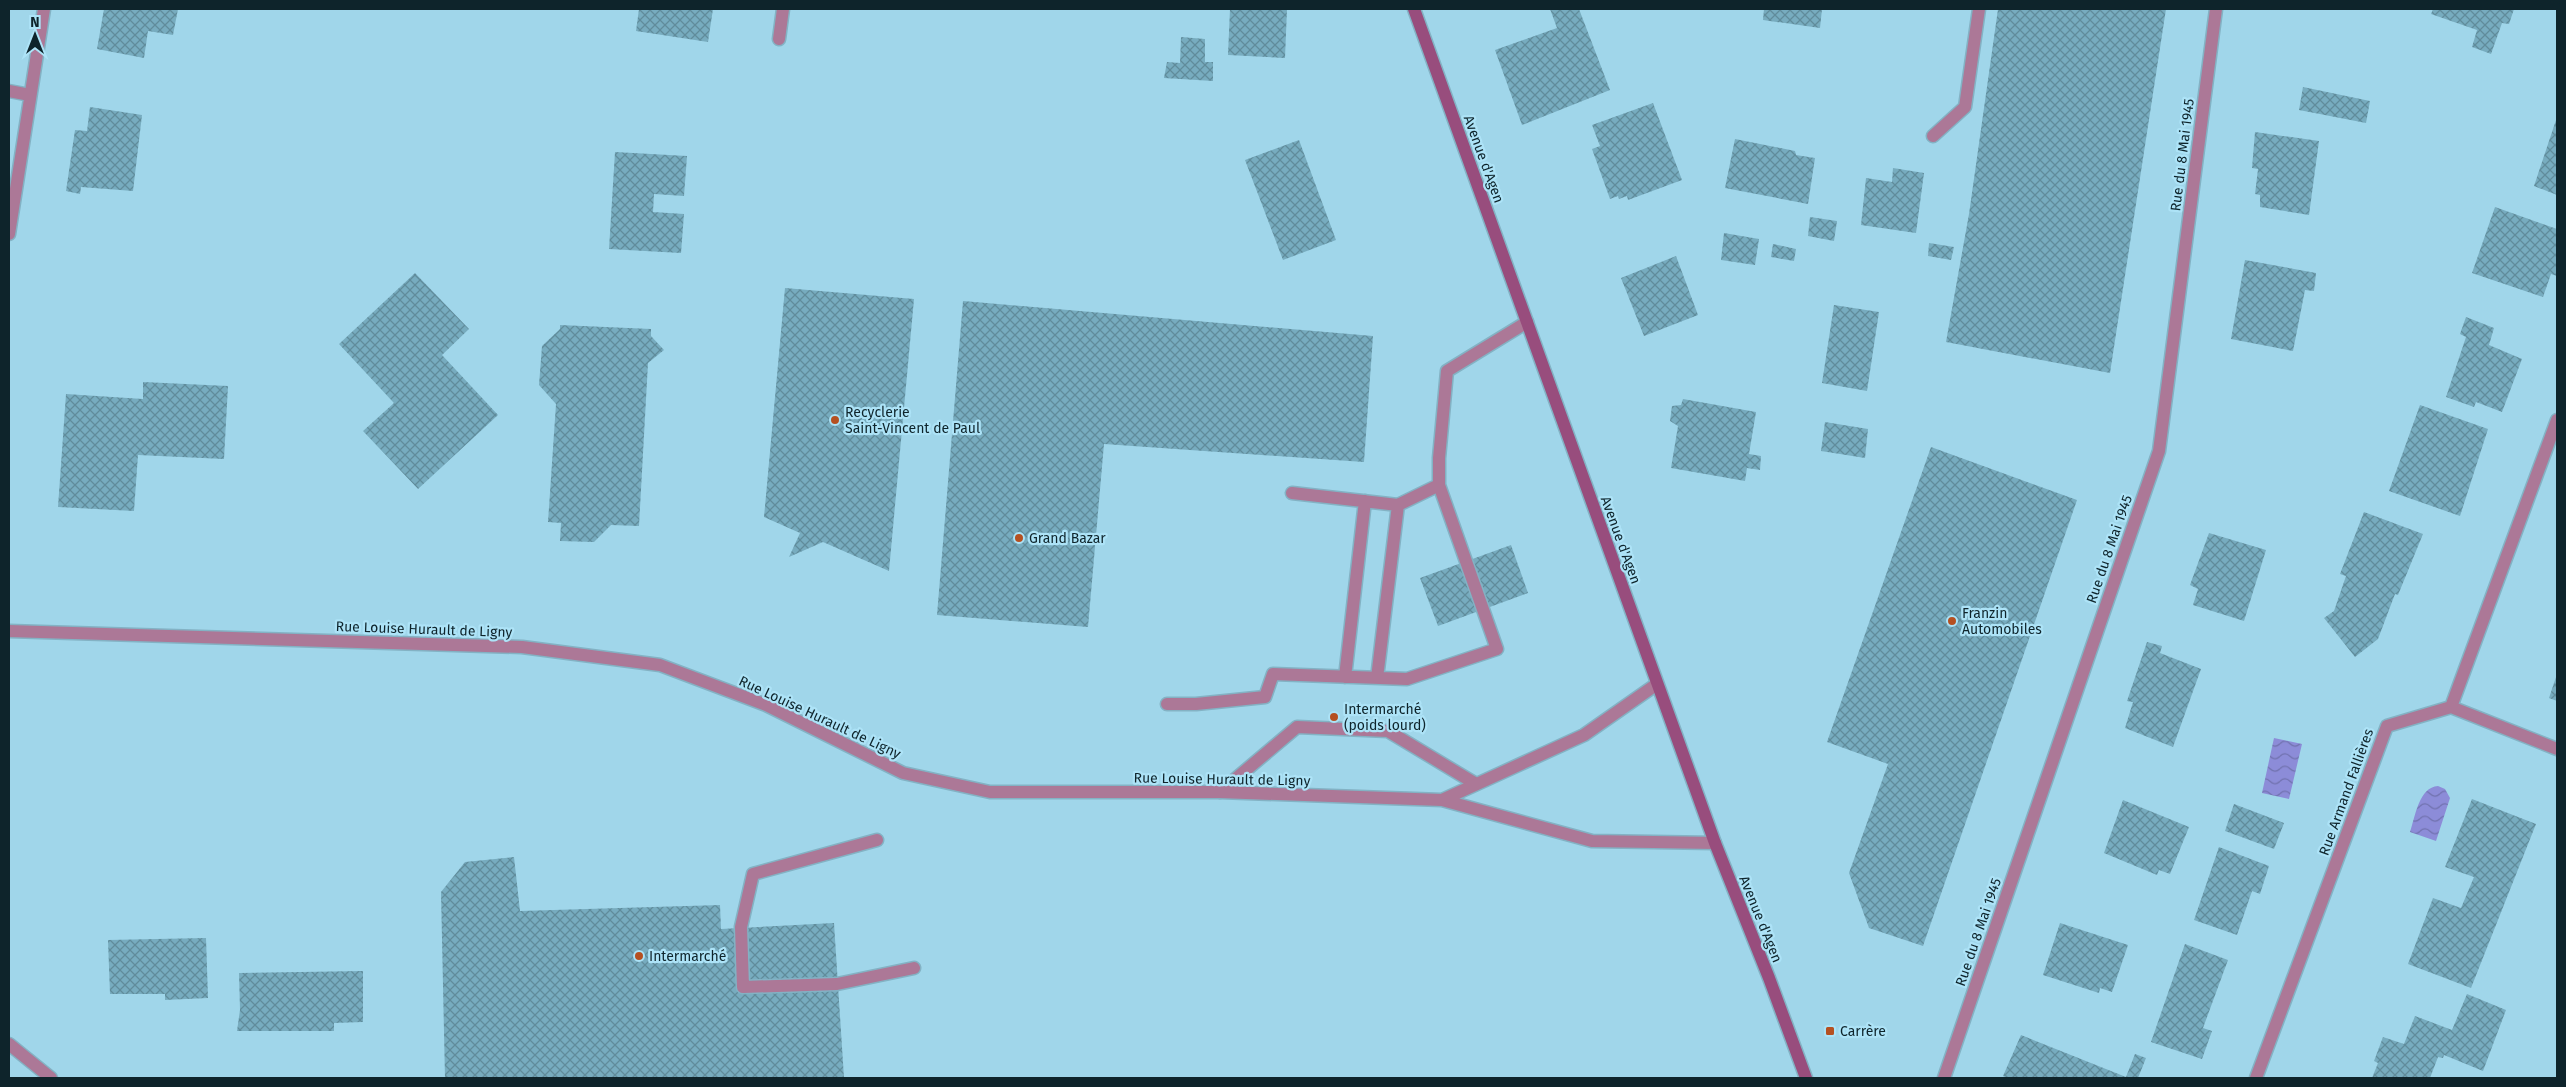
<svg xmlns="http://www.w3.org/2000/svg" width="2566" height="1087" font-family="'Fira Sans',sans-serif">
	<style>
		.water { fill: url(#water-waves) }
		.building { fill: url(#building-cross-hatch) }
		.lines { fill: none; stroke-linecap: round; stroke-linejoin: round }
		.service-casing { stroke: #83b2c4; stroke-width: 15 }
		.minor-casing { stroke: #83b2c4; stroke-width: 15 }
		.secondary-casing { stroke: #83b2c4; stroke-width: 15 }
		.service { stroke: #ac7897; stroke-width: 12 }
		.minor { stroke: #ac7897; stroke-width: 12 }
		.secondary { stroke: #984d7d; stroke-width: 12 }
		.poi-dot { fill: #b55021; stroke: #ade3f7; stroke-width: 2 }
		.labels { text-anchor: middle; stroke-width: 4.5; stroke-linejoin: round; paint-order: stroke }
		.street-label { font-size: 14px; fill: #0e242b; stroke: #ade3f7 }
		.poi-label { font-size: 14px; fill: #0e242b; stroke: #ade3f7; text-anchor: start }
	</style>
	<defs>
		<pattern id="water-waves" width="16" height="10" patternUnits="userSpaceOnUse" patternTransform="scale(1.25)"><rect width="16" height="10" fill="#8c8cd8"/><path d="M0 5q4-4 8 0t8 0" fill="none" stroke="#7172af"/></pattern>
		<pattern id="building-cross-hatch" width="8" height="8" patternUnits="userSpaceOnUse" patternTransform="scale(1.25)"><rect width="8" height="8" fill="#77acbf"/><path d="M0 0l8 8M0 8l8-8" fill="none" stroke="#608c9b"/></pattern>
	</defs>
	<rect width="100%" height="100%" fill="#a0d6ea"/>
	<path class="water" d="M2274 738 2302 744 2289 799 2262 793Z
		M2438 786 2445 789 2450 798 2436 841 2410 832C2415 817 2419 787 2438 786Z"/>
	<path class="building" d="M104 9H178L173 35 148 31 144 58 97 49Z
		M639 9H713L708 42 636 31Z
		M1230 9H1287L1285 58 1228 55Z
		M1550 9H1579L1610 90 1522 125 1495 50 1557 28Z
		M1764 9H1822L1820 28 1763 20Z
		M1998 9H2166L2110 373 1946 342 1969 214Z
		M2433 9H2514L2509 24 2502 23 2491 54 2472 47 2477 30 2431 14Z
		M1181 37 1205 39V62H1213V81L1164 78 1167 62 1180 63Z
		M2303 87 2370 101 2366 123 2299 110Z
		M1653 103 1682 180 1628 200 1627 196 1619 199 1618 196 1610 199 1592 149 1600 146 1592 125Z
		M90 107 142 115 133 191 81 187 80 194 66 191 75 130 87 131Z
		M2557 117V195L2534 186Z
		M2255 132 2319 141 2309 215 2260 207V195L2255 194 2258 169 2252 168Z
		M1735 139 1795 151 1796 155 1815 158 1808 204 1725 188Z
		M1299 140 1336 240 1283 260 1245 160Z
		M615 152 687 156 684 196 654 194 653 212 684 214 681 253 609 249Z
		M1893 168 1924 173 1916 233 1861 225 1866 178 1892 182Z
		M2495 207 2557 229V276L2551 274 2543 297 2472 273Z
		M1810 217 1837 221 1834 241 1808 236Z
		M1724 233 1759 239 1755 265 1721 260Z
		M1929 243 1954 247 1951 260 1928 256Z
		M1773 244 1796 249 1794 261 1771 257Z
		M1676 256 1698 315 1644 336 1621 278Z
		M2245 260 2316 273 2314 291 2305 290 2293 351 2231 339Z
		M415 273 469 329 442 355 498 415 418 489 363 431 394 403 339 344Z
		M785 288 914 299 889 571 823 542 789 557 800 533 764 517Z
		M963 301 1373 336 1364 462 1104 444 1088 627 937 615Z
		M1834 305 1879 312 1867 391 1822 383Z
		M2466 317 2494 328 2489 345 2522 359 2502 412 2476 402 2474 407 2446 397 2466 337 2460 334Z
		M560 325 651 329V336L664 350 648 363 639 526 611 525 594 542 560 541 561 523 548 522 556 404 539 385 542 346 560 329Z
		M143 382 228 386 224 459 138 455 134 511 58 507 66 394 143 399Z
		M1683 399 1756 412 1749 454 1761 456 1760 470 1747 468 1745 481 1671 468 1678 426 1670 421 1672 406 1681 405Z
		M2420 405 2488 429 2460 516 2389 491Z
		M1825 422 1868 429 1865 458 1821 451Z
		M1931 447 2077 500 1923 946 1869 928 1849 873 1888 764 1827 742Z
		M2364 512 2423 534 2398 595 2395 594 2378 639 2355 657 2324 618 2334 611 2346 576 2340 574Z
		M2209 533 2266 550 2244 621 2193 605 2198 589 2190 585Z
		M1511 545 1528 593 1438 626 1420 578Z
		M2147 642 2162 646 2160 653 2201 669 2173 747 2125 728 2133 702 2127 701Z
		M2557 674V701L2549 698Z
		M2472 799 2536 824 2471 988 2408 964 2433 898 2461 908 2474 877 2445 867Z
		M2123 800 2189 827 2170 874 2159 870 2157 875 2104 853Z
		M2234 804 2284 823 2274 849 2225 831Z
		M2219 847 2269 866 2260 894 2252 891 2237 935 2194 920Z
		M514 857 520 911 720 905 721 929 834 923 844 1078H445L441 892 465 862Z
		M2060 923 2128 945 2112 992 2100 988 2099 993 2043 975Z
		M206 938 208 998 165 1000V994H110L108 940Z
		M2185 944 2228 960 2203 1028 2212 1031 2202 1059 2151 1042Z
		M363 971V1022L334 1023V1031H237L240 1010 239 973Z
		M2467 994 2506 1010 2483 1071 2444 1055 2443 1058 2438 1057 2430 1078H2372L2378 1063 2374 1061 2383 1037 2404 1044 2415 1016 2452 1030Z
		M2021 1035 2126 1077 2135 1054 2146 1058 2138 1078H2008L2003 1076Z"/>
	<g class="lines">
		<defs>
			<path id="service" d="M1933 136 1965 107 1979 9
				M1292 493 1398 505 1439 485
				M1345 677 1365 501
				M1377 678 1398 505
				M1167 704H1196L1265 697 1273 674 1407 679 1497 649 1439 485V458L1447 371 1527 322
				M1220 792 1297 727 1388 731 1476 784
				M877 840 753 874 741 927 743 987 837 984 914 968"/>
			<path id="minor" d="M779 39 783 9
				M9 91 30 95
				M9 234 44 9
				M9 631 522 647 660 665 766 705 903 773 990 792H1220L1442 800 1592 841 1715 843
				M2451 707 2557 749
				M1442 800 1584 735 1657 684
				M9 1044 51 1078
				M1944 1078 2159 451 2216 9
				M2256 1078 2387 726 2451 707 2557 420"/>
			<path id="secondary" d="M1414 9 1715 843 1769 978 1806 1078"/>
		</defs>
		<use href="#service" class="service-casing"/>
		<use href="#minor" class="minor-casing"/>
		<use href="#secondary" class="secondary-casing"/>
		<use href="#service" class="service"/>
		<use href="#minor" class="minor"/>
		<use href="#secondary" class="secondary"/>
	</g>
	<g class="poi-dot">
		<circle cx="835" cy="420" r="5"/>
		<circle cx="1019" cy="538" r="5"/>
		<circle cx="1952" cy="621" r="5"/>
		<circle cx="1334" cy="717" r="5"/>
		<circle cx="639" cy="956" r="5"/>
		<rect x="1825" y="1026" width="10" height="10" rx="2.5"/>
	</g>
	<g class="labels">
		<g class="street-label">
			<text transform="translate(2182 155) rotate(-83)" y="5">Rue du 8 Mai 1945</text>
			<text transform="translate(1484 159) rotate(70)" y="5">Avenue d'Agen</text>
			<text transform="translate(1621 540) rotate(70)" y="5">Avenue d'Agen</text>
			<text transform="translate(2109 549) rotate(-71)" y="5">Rue du 8 Mai 1945</text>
			<text transform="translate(424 629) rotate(2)" y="5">Rue Louise Hurault de Ligny</text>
			<text transform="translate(820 717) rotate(25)" y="5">Rue Louise Hurault de Ligny</text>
			<text transform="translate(1222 779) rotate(1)" y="5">Rue Louise Hurault de Ligny</text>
			<text transform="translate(2346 792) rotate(-70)" y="5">Rue Armand Fallières</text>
			<text transform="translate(1761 919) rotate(68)" y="5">Avenue d'Agen</text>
			<text transform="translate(1978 932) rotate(-71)" y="5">Rue du 8 Mai 1945</text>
		</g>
		<g class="poi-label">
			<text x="845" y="417">Recyclerie<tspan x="845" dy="16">Saint-Vincent de Paul</tspan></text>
			<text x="1029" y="543">Grand Bazar</text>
			<text x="1962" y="618">Franzin<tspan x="1962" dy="16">Automobiles</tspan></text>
			<text x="1344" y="714">Intermarché<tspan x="1344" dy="16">(poids lourd)</tspan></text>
			<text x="649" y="961">Intermarché</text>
			<text x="1840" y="1036">Carrère</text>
		</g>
	</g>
	<rect width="2566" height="1087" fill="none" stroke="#0e242b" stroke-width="20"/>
	<g transform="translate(35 35)" stroke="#ade3f7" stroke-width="4" paint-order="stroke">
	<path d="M0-4L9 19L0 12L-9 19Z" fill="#0e242b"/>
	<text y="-8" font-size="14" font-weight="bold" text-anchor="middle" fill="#0e242b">N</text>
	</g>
</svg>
